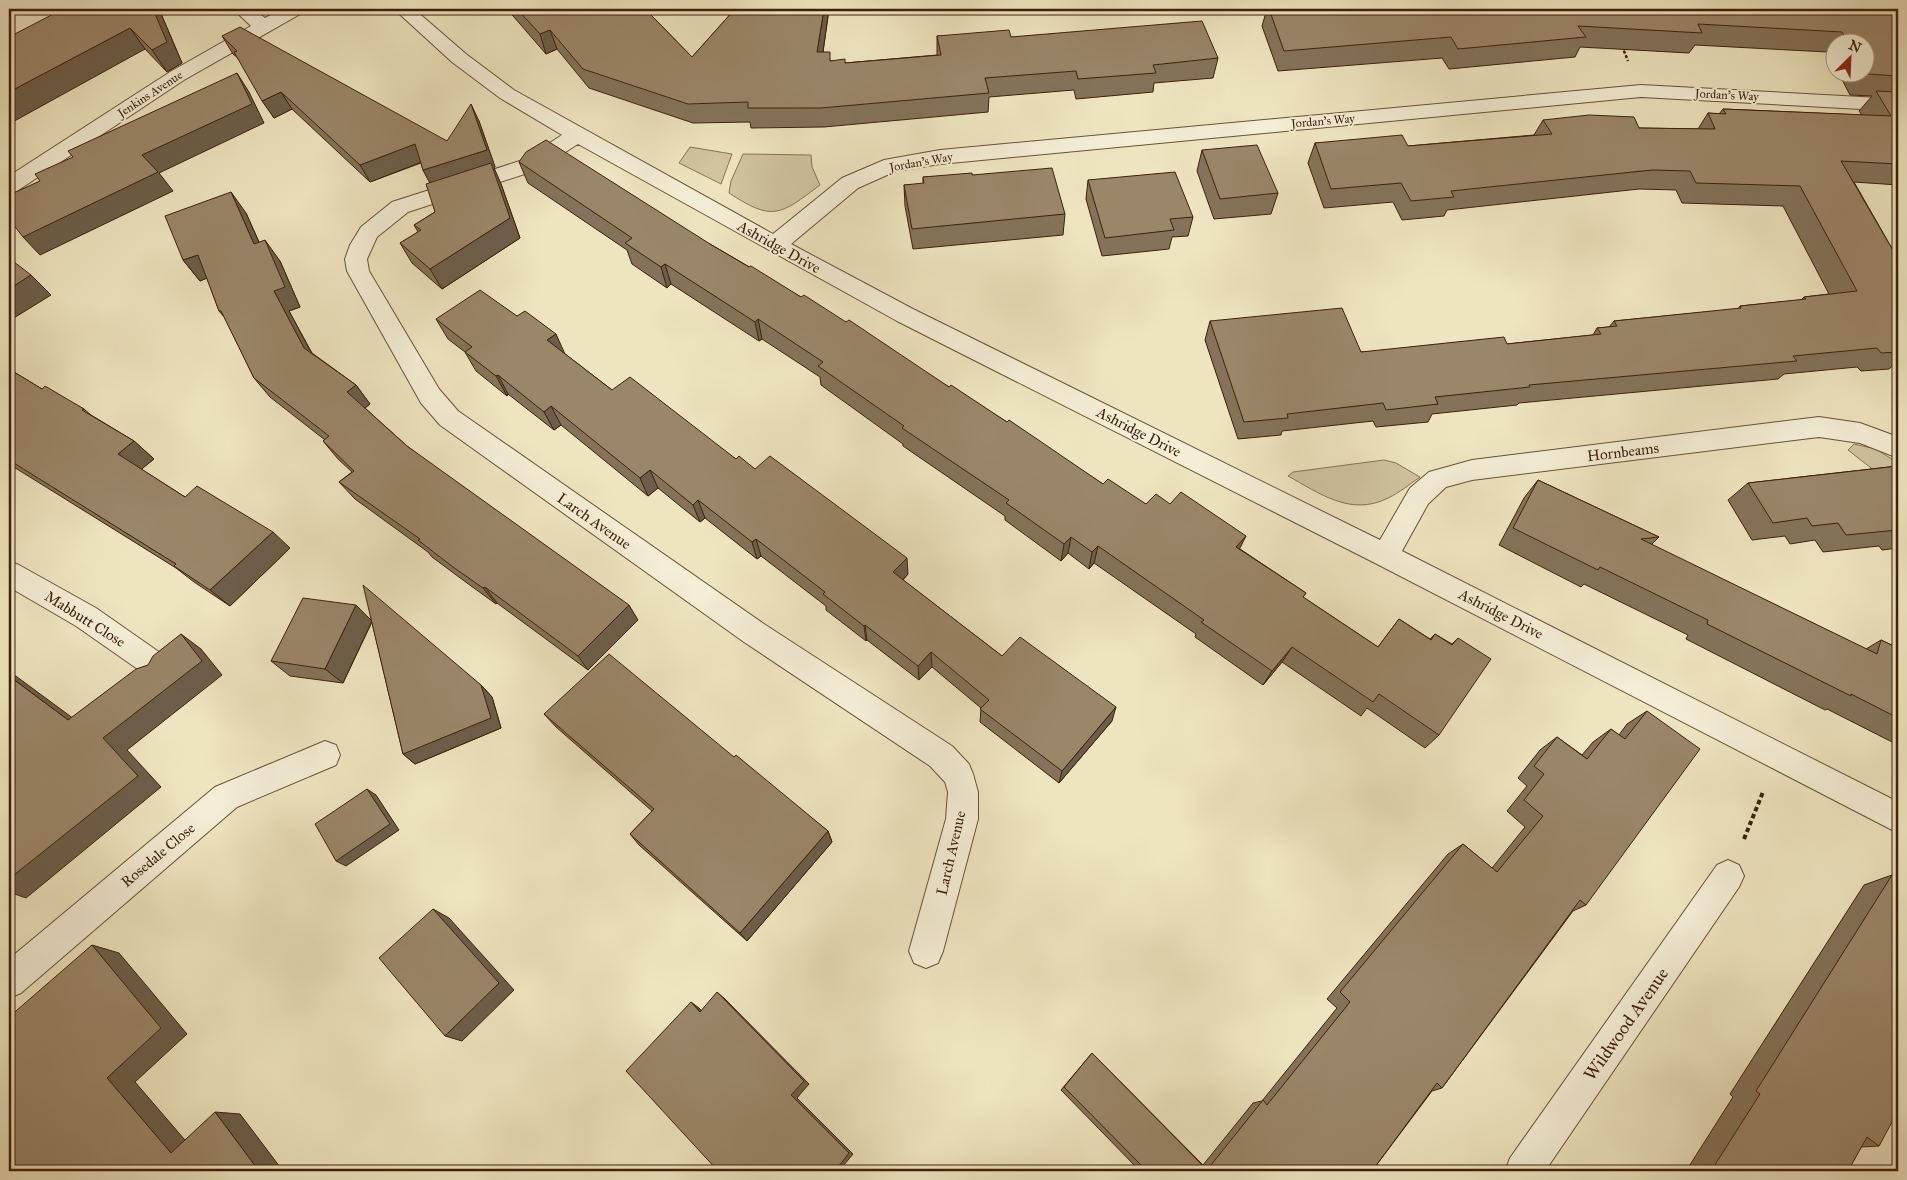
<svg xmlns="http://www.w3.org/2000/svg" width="1907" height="1180" font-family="'IM FELL Great Primer',serif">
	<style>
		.green { fill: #d0c4a1; stroke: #877256 }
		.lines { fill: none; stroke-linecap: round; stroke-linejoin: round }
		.minor-casing { stroke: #6a5138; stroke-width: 2 }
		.path-far1 { stroke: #3e200b; stroke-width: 2.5; stroke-dasharray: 3 2; stroke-linecap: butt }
		.path { stroke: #3e200b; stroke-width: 4; stroke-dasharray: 4.5 3; stroke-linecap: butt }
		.minor { fill: #f4eed6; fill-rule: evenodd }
		.wall { fill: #84735a; stroke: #3e200b }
		.shaded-wall { fill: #6c5e4a; stroke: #3e200b }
		.building { fill: #9a8669; stroke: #3e200b }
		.labels { text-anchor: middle; stroke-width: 4; stroke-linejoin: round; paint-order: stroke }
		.far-street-label { font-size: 12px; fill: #3e200b; stroke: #f4eed6 }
		.street-label { font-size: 15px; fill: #3e200b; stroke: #f4eed6 }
		.near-street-label { font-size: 18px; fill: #3e200b; stroke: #f4eed6 }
	</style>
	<rect width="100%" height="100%" fill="#eee5c0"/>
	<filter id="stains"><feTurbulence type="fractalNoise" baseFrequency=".004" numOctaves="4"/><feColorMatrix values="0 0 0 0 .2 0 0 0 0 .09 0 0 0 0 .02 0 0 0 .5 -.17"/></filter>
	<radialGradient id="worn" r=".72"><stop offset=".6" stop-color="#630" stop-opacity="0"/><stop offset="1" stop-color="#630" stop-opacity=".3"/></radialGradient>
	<path class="green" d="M690 147 732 154 721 184 679 163Z
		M743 154 811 155 812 167 820 185C780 215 773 222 729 193L731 181Z
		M1854 444 1876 449 1898 463V489L1848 450Z
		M1384 460 1396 463 1420 477C1410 484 1399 493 1388 498 1351 517 1319 493 1288 476L1293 472Z"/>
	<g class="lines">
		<defs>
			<path id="minor" d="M233 9H253L265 18 282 9H304L302 13 184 80 17 191 9 193V176L170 72 251 26Z
				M394 9H414L466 54 514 90 773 234 842 178 884 160 940 150 1641 85 1898 99V111L1641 97 940 164 896 171 858 188 791 244 913 309 1380 540 1410 488 1429 472 1472 460 1819 417 1860 423 1898 437V458L1860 443 1819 437 1472 480 1446 487 1428 504 1402 551 1898 802V833L1375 563 897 321 578 144 537 170 408 212 377 237 367 259 369 271 439 389 458 411 764 624 952 746 969 764 973 774 978 792V819L943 951 938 963 926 968 914 963 909 951 946 819 948 792 945 782 930 766 744 642 440 425 421 403 347 271 345 259 350 245 361 227 392 202 523 160 562 135 500 98 452 62Z
				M9 561 19 565 96 608 169 659 173 668 169 677 159 681 149 677 76 626 9 587Z
				M325 741 336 745 340 755 336 765 237 807 21 993 9 998V959L215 787Z
				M1728 860 1739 865 1744 876 1739 887 1545 1171H1505L1510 1158 1717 865Z"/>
		</defs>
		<use href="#minor" class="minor-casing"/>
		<path class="path-far1" d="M1622 46 1628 61"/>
		<path class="path" d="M1744 839 1763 792"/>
		<use href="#minor" class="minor"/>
	</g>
	<path class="wall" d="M159 9 182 63 167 72 145 49 9 37Z
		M507 9H645L692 57 735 9H829L823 52 831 61 845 63 937 55V36L1011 37 1218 58 1213 78 1154 83 1153 92 1076 99 1074 90 989 97 988 112 824 127 751 128 750 122 693 123 589 88 557 49 546 54Z
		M1267 9H1898V185L1854 182 1898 259V361L1889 369 1861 371 1857 367 1784 374 1778 379 1519 403 1517 405 1432 414 1428 422 1376 427 1373 421 1282 431 1281 435 1238 439 1205 340 1210 321 1361 352 1507 344 1593 335 1597 328 1609 327 1614 321 1738 309 1740 306 1801 300 1804 297 1829 294 1783 206 1682 203 1676 190 1639 189 1447 210 1444 216 1402 220 1393 202 1324 208 1308 163 1315 143 1408 146 1534 135 1543 120 1639 128 1698 129 1708 113 1719 114 1723 109 1862 115 1859 111 1872 96 1850 95 1838 72H1864V42H1834V66L1827 52 1695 45 1689 53 1580 47 1575 57 1449 69 1442 58 1278 71 1262 26Z
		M222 36 447 141 479 121 495 167 494 168 501 184 520 238 442 289 412 263 400 243 418 232 414 225 435 212 430 183 423 170 421 163 370 182 292 109 274 118 238 58 233 54Z
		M1202 150 1278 193 1271 214 1214 219 1197 171Z
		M519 162 710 244 801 297 1007 422 1103 484 1240 549 1306 593 1303 597 1378 647 1399 619 1430 639 1435 634 1452 644 1458 638 1439 735 1425 748 1367 708 1361 716 1282 662 1263 685 1195 637 1196 634 1094 563 1089 569 1068 553 1061 561 1005 520V516L903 446V444L821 385 820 377 762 339 759 341 671 284 667 288 632 264 627 250 528 183Z
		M972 175 1065 214 1063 235 913 249 905 206 904 185 923 184V177Z
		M1088 180 1193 217 1188 236 1172 237 1169 249 1102 256 1086 199Z
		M246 213 259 242 280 261 300 307 289 311 312 353 356 385 370 404 365 408 407 446 638 620 588 670 497 603 496 604 467 583 432 557 428 552 355 499 339 482 352 472 338 459 323 441 325 440 270 397 254 378 225 318 219 311 207 278 200 281 183 260Z
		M436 319 565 354 612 390 736 459 755 469 908 574 903 580 1002 656 1112 721 1059 783 980 722 981 708 932 667 919 680 867 640 866 641 826 610V606L761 556 757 559 705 518 700 522 658 488 648 496 561 425 554 430 508 394 507 396 476 371 465 352 448 339Z
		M9 369 42 389 84 409 91 415 134 441 154 459 141 469 185 497 290 548 230 606 194 582 176 568 9 464Z
		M1898 466V548L1882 550 1879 546 1823 552 1815 540 1790 544 1785 536 1752 540 1728 500 1748 483Z
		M1538 480 1659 537 1651 545 1866 649 1881 640 1898 648V745L1827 709 1825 710 1686 639 1688 635 1584 584 1581 587 1499 545 1524 498Z
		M371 619 481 685 492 697 501 728 415 764 403 754 372 622 343 683 290 676 271 661Z
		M1647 711 1586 905 1573 911 1442 1088 1432 1091 1372 1171H1140L1061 1090 1092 1053 1203 1165 1253 1103 1262 1101 1337 1008 1327 999 1448 854 1463 844 1492 868 1525 827 1507 811 1527 786 1518 778 1540 750 1557 737 1582 755 1593 742 1611 729 1619 735 1627 724Z
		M544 714 734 757 828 831 832 842 747 941 639 845 630 834 652 811 556 727Z
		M1892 875 1879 1146 1861 1147 1848 1171H1686L1733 1097 1730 1094 1864 885Z"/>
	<path class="shaded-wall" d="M153 9H159L182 63 167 72 152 50Z
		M488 9H495L489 11Z
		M824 9H829L820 72 817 52Z
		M130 28 145 49 9 124V92Z
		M550 30 557 49 546 54 540 34Z
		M237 73 249 92 264 123 159 173 173 191 40 255 23 237 142 155Z
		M281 92 292 109 274 118 262 101Z
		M471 104 479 121 495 167 494 168 501 184 520 238 442 289 430 269 510 218 432 187 423 170 487 150Z
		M415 144 424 161 370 182 360 165Z
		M231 192 246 213 269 265 254 244Z
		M265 240 280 261 300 307 289 311 319 367 304 348 274 291Z
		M198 255 214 275 200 281 183 260Z
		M665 264 671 284 667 288 661 267Z
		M31 275 51 295 9 321V289Z
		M758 319 762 339 759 341 755 322Z
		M556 334 565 354 556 360 547 340Z
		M498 375 508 394 507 396 496 376Z
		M356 385 370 404 361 411 347 392Z
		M551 406 561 425 554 430 544 412Z
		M134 441 154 459 138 472 118 454Z
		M650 470 658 488 648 496 640 478Z
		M698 500 705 518 700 522 693 505Z
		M273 532 290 548 230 606 210 590Z
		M1246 536 1238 552 1236 547Z
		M1071 537 1068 553 1061 561 1064 544Z
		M756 539 761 556 757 559 752 542Z
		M1098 546 1094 563 1089 569 1092 552Z
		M907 558 908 574 894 588 893 572Z
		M485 587 497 603 496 604 483 588Z
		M356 605 372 621 343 683 325 669Z
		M629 605 638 620 588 670 578 656Z
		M865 625 867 640 866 641 864 626Z
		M181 634 201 649 222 675 127 750 161 787 26 898 9 892V879L103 738Z
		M1292 647 1282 662 1263 685 1272 671Z
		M931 652 932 667 919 680 918 666Z
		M9 671 93 733 68 720 9 676Z
		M481 685 492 697 501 728 415 764 403 754Z
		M1116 707 1112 721 1059 783 1062 771Z
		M367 789 376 795 399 830 346 866 336 861Z
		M828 831 832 842 747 941 740 933Z
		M433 909 449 918 514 990 462 1041 445 1036Z
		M92 945 119 953 187 1034 135 1082 197 1154 171 1153 107 1078Z
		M717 992 725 999 809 1084 797 1098 853 1154 839 1171H835L791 1095Z
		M691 1002 699 1008 708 1018 700 1012Z
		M215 1112 240 1114 283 1171H259Z"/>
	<path class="building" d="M63 9H153L167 42 152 50 130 28 9 92V37Z
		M517 9H645L692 57 735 9H824L817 52H830V61L845 59V63L941 55 937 36 1009 30 1011 37 1202 21 1218 58 1153 65 1156 73 1078 79 1076 71 985 78 989 93 821 108H748V102L688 104 583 69 550 30 540 34Z
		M1269 9H1898V76L1867 74 1864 71V42H1848L1842 32 1698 24 1702 33 1578 26 1586 37 1458 49 1451 37 1284 51Z
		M240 27 447 141 471 104 487 150 423 170 415 144 360 165 281 92 262 101 234 52 237 51 222 36Z
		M237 73 252 104 142 155 158 172 23 237 9 219V195L40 181 35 174 73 157 68 151Z
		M1876 91 1898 92V164L1841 161 1898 259V352L1881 353 1877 348 1793 356 1797 361 1529 385 1530 387 1435 397 1438 404 1386 410 1383 403 1287 414 1288 418 1244 422 1210 321 1342 308 1361 352 1504 337 1507 344 1601 334 1597 328 1617 326 1614 321 1741 308 1740 306 1806 299 1804 297 1857 291 1800 186 1696 183 1690 171 1652 170 1451 191 1454 197 1411 201 1401 183 1331 189 1315 143 1402 135 1408 146 1552 134 1543 120 1589 115 1634 117 1639 128 1715 129 1708 113 1726 114 1723 109 1891 116Z
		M546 140 710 244 749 267 751 266 801 297 804 295 846 322 849 320 949 387 951 385 1007 422 1009 420 1103 484 1108 479 1146 504 1156 494 1170 504 1181 492 1246 536 1236 547 1306 593 1303 597 1378 647 1399 619 1431 640 1435 634 1452 645 1458 638 1491 659 1439 735 1379 694 1373 702 1292 647 1272 671 1201 622 1204 620 1098 546 1092 552 1071 537 1064 544 1006 503 1009 500 902 428 904 426 818 366 823 362 758 319 755 322 665 264 661 267 625 243 632 238 519 162 526 152Z
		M1257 145 1278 193 1220 199 1202 150Z
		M491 163 510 218 430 269 400 243 421 230 414 225 435 212 426 184Z
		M1052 168 1065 214 912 229 904 185 924 183 923 177 972 173V175Z
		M1175 172 1193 217 1170 219 1174 230 1105 238 1088 180Z
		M231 192 254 244 265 240 285 287 274 291 304 348 356 385 347 392 407 446 629 605 578 656 485 587 483 588 453 567 418 540 420 539 339 482 354 471 323 441 329 436 254 378 221 311H219L198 255 183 260 165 216Z
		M9 258 31 275 9 289Z
		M480 290 517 316 525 311 556 334 547 340 612 390 630 377 736 459 739 456 755 469 770 456 907 558 893 572 1002 656 1020 637 1116 707 1062 771 980 709 989 700 931 652 918 666 865 625 864 626 823 594 825 592 756 539 752 542 698 500 693 505 650 470 640 478 551 406 544 412 498 375 496 376 465 352 472 347 436 319Z
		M9 369 42 389 45 386 84 409 82 410 134 441 118 454 185 497 197 486 273 532 210 590 174 566 176 564 9 460Z
		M1898 466V530L1846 535 1838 523 1812 526 1807 518 1773 523 1748 483Z
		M1538 480 1659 537 1641 539 1877 654 1881 640 1898 648V718L1851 694V696L1707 624 1708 620 1600 567 1598 570 1513 528Z
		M363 585 481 685 491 718 403 754Z
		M303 598 356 605 325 669 271 661Z
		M181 634 202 661 103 738 138 776 9 879V801L15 797 9 789V777L10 776 9 775V676L68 720 136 669 148 665 153 656Z
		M609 654 734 757 736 755 828 831 740 933 630 834 654 809 544 714Z
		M1647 711 1700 749 1586 905 1580 900 1442 1088 1437 1083 1372 1171H1147L1064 1087 1092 1053 1207 1170 1263 1100 1267 1105 1350 1002 1340 992 1463 844 1497 872 1543 816 1524 800 1544 774 1534 766 1557 737 1587 759 1611 729 1625 739Z
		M367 789 390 824 336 861 315 824Z
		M1892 875 1898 880V1111L1879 1146 1867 1137 1848 1171H1711L1760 1094 1756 1091Z
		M433 909 499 983 445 1036 379 958Z
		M92 945 161 1028 107 1078 171 1153 215 1112 259 1171H9V1017Z
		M717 992 804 1081 791 1095 849 1153 835 1171H718L626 1071 691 1002 700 1012Z"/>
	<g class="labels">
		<g class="far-street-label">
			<text transform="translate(150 94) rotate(-33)" y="4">Jenkins Avenue</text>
			<text transform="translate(1727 95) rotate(3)" y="4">Jordan's Way</text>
			<text transform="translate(1323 121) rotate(-5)" y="4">Jordan's Way</text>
			<text transform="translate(921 162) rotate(-10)" y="4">Jordan's Way</text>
		</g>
		<g class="street-label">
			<text transform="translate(779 247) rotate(29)" y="5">Ashridge Drive</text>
			<text transform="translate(1139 432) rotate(27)" y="5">Ashridge Drive</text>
			<text transform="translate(1623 452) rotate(-7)" y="5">Hornbeams</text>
			<text transform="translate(594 521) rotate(35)" y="5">Larch Avenue</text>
			<text transform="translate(1501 614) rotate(27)" y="5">Ashridge Drive</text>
			<text transform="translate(85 619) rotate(32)" y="5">Mabbutt Close</text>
			<text transform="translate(951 853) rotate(-77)" y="5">Larch Avenue</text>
			<text transform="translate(158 855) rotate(-40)" y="5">Rosedale Close</text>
		</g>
		<g class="near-street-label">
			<text transform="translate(1626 1024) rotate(-55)" y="6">Wildwood Avenue</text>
		</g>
	</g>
	<rect width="1907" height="1180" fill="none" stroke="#eee5c0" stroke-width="30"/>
	<rect x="10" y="10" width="1887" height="1160" fill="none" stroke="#3e200b" stroke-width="2.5"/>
	<rect x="15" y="15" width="1877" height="1150" fill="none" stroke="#3e200b"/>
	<g transform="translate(1850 58) rotate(24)"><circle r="24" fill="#f4eed6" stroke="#ab9c85"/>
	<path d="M0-4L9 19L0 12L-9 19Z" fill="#8f2418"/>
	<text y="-8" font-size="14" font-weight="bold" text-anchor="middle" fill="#3e200b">N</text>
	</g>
	<rect width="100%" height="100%" filter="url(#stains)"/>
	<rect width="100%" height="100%" fill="url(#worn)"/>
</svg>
